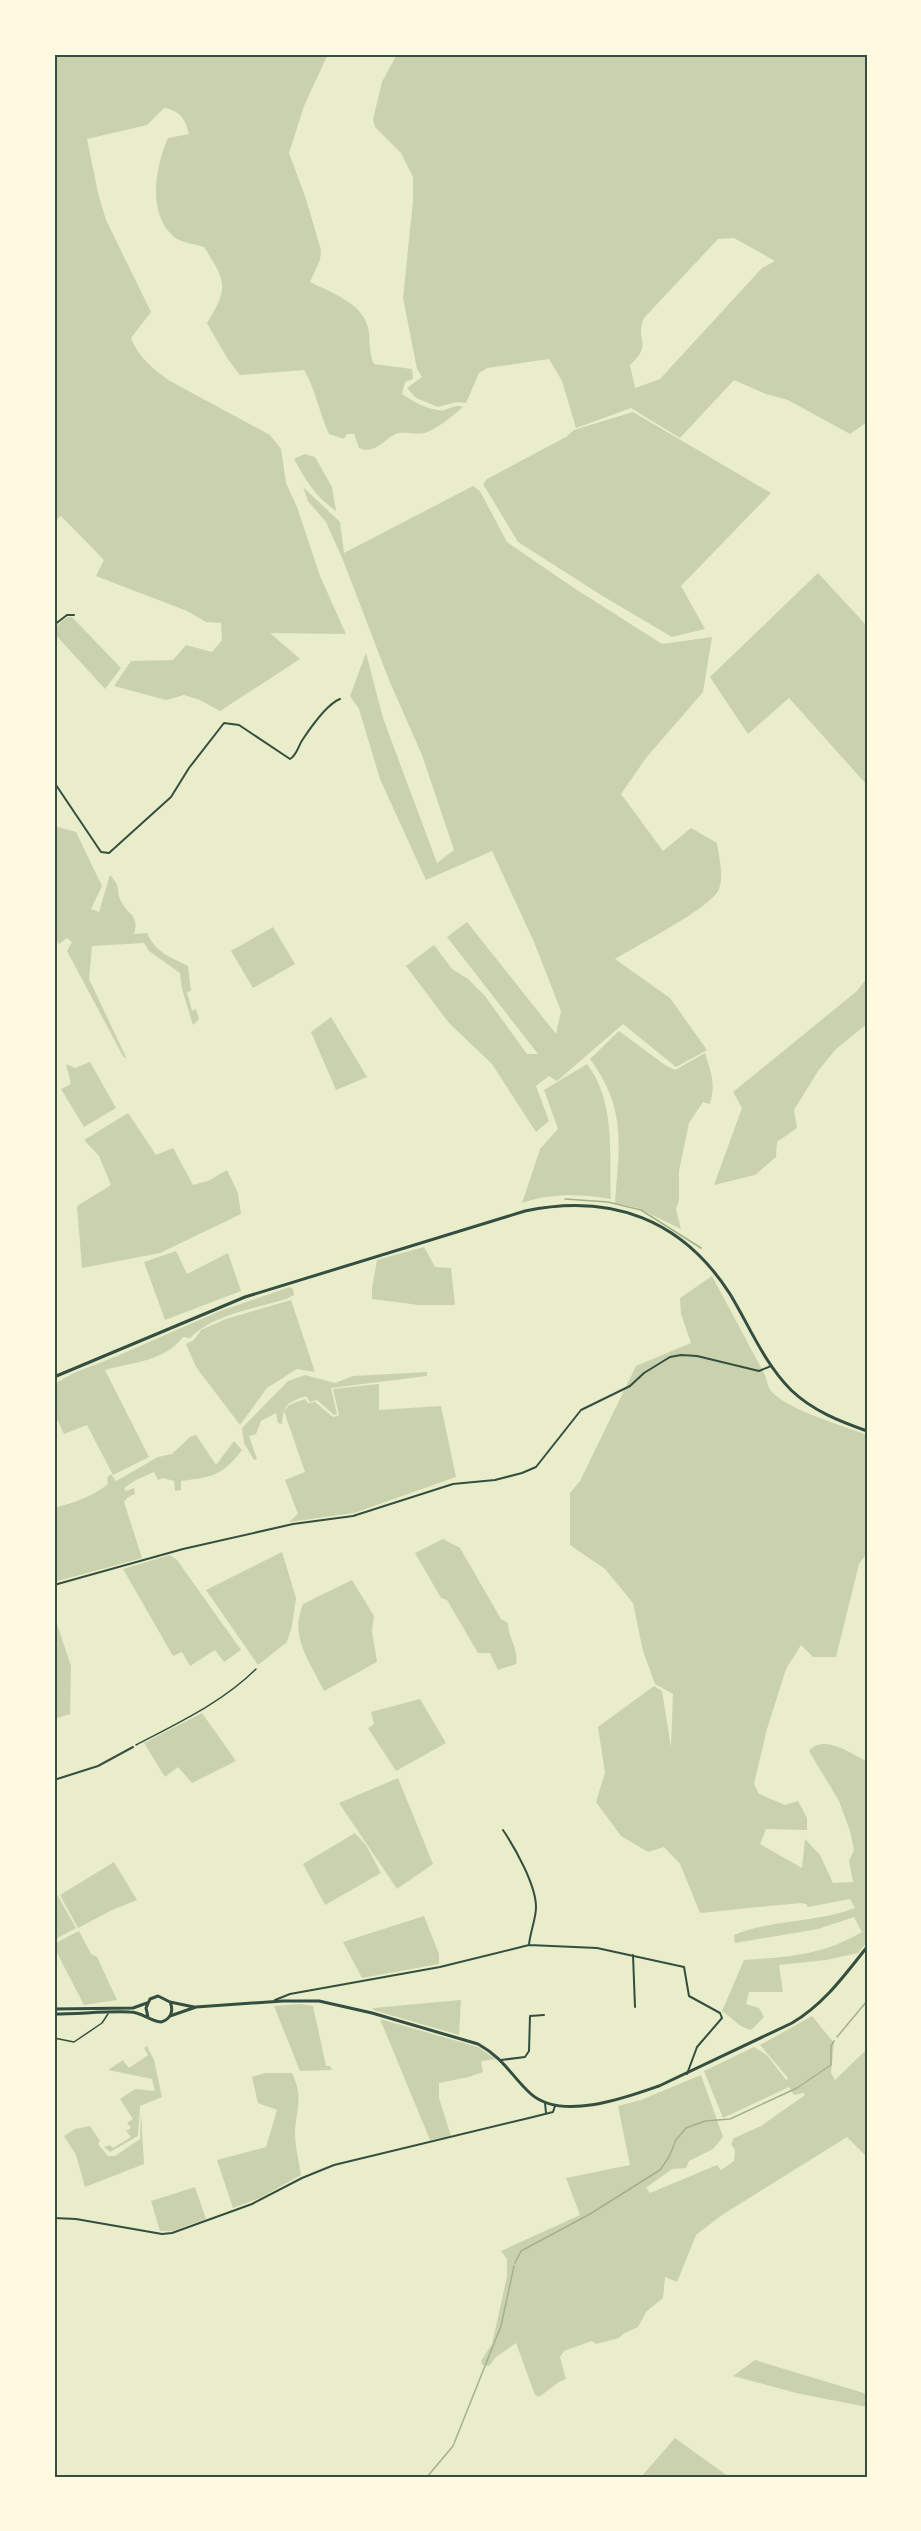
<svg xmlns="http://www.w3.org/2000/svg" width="921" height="2531" font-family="'Times New Roman',serif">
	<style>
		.green { fill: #cad2ad; fill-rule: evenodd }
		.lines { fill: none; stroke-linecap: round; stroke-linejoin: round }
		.stream { stroke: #a3b18a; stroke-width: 1.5 }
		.path { stroke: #344e41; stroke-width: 1.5 }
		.service { stroke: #344e41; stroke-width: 1.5 }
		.minor { stroke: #344e41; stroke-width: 2 }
		.tertiary { stroke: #344e41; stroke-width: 3 }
		.secondary { stroke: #344e41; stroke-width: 3 }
		.neatline { fill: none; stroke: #344e41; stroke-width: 2 }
	</style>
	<rect width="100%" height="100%" fill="#e9edc9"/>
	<path class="green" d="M54 54H328L304 106 289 153 305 196 321 250 320 260 310 282C333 294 365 303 369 332 370 342 369 355 374 364L412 369 413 379 405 382 402 394C412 401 431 412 444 410 452 408 455 404 463 407 455 414 435 431 424 433 415 435 405 431 396 434 382 440 376 455 359 448L354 434H347L344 439 329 434C319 413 316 390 304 370L240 375 227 358 207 323C229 288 226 281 204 247 196 244 184 243 177 239 146 216 155 168 168 138L189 134C185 118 180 111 164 108L147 125 87 139 98 193 106 220 151 312 131 338C138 357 154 370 170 381L270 435 281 449 286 483 297 507 320 576 346 634 270 633 300 659 220 711 200 700 184 695 166 700 114 686 131 661 173 660 186 645 212 652 222 640 221 623 206 622 187 611 96 576 104 560 61 516 54 522Z
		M397 54H867V422L850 434 788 400 766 394 734 380 680 438 631 408 576 428 562 381 549 359 487 368 479 373 466 403 456 402 438 407 416 398 407 388 422 377 417 369 403 298 413 201V177L401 153 375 127 373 119 382 82ZM734 238 775 261 762 268 660 379 635 388 630 365C654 343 634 340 644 318L718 239Z
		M633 412 771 493 681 586 705 629 672 637 601 595 518 542 483 484 487 479 566 437 574 430Z
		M305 454 315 457 332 487 336 511C314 495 307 482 294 459Z
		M473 486 480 491 507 542 574 588 662 644 712 637 703 692 646 758 621 794 663 851 691 828 717 843C719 858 724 875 719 889 713 907 634 947 615 959L670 998 707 1050 676 1067 623 1024 557 1081 549 1076 536 1086 549 1121 536 1132 492 1064 449 1023 406 966 434 945 452 969 468 979 485 996 527 1054H538L447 937 467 922 556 1034 561 1011 534 942 492 851 426 880 380 779 359 709 350 696 366 653 383 718 437 863 454 850 422 755 389 680 343 560 326 522 308 501 303 487 340 522 344 553Z
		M818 573 867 626V785L789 698 748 734 710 677Z
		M67 617H72L121 668 105 689 54 633V628Z
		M54 826 76 832 102 886 91 909 99 912 110 875C123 890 115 888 121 901 127 915 140 914 134 934L147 933C155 952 170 957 188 966L191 991 187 992 192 1011 196 1009 199 1019 193 1025 182 989 180 973 149 951 144 943 92 946 89 979 126 1057 124 1058 67 951 72 942 67 938 59 944 54 936Z
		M273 927 295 964 253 988 231 951Z
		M867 978V1024L836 1049 818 1071 794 1110 797 1128 777 1142 776 1157 755 1175 714 1185 742 1108 733 1092 857 991Z
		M331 1017 367 1077 336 1090 311 1032Z
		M619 1031 665 1065 675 1070 705 1053C711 1073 716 1083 710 1104L703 1102 689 1123 679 1171V1200L676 1209 681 1229 638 1208 615 1203C619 1145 627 1109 590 1059Z
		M90 1062 116 1108 84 1127 61 1089 71 1084 66 1064 75 1068Z
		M587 1064C616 1102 609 1153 611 1199 581 1194 551 1193 522 1203L540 1149 558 1129 544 1090Z
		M128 1113 156 1155 173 1148 193 1185 208 1181 227 1170 238 1193 241 1214 160 1253 82 1268 77 1206 111 1185 99 1156 84 1140Z
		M424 1247 435 1267 451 1268 455 1305H419L372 1299V1288L377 1260Z
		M176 1251 187 1274 228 1253 241 1291 165 1320 144 1262Z
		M712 1276 765 1375C767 1381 768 1388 772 1392 788 1410 844 1426 867 1435V1553L859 1564 836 1657H813L801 1645 786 1669 767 1729 754 1784 759 1794 785 1805 798 1801 807 1818V1830L766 1829 760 1844 802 1868 805 1839 820 1855 833 1883 853 1882 849 1861 854 1850 850 1831 839 1801 809 1751C824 1733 851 1754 867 1761V1942L858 1953 826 1960 779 1965 783 1992H749L746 2004 759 2008 764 2017 751 2030C738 2027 733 2018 722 2011L744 1960C789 1957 823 1955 862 1932L854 1917 818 1929 735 1943 734 1935C772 1919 817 1923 855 1908L850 1899 808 1907 806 1904 800 1903 700 1913 680 1864 664 1847 648 1852 621 1836 596 1802 605 1773 598 1727 654 1686 662 1691 671 1747 673 1694 655 1684 643 1651 633 1603 605 1569 570 1545V1493L580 1481 636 1366 691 1343 681 1314 680 1298Z
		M290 1287 293 1289 294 1295 286 1299C254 1309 214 1314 190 1338L183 1337C164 1362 132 1362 105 1370L149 1457 113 1475 87 1425 64 1434 54 1413V1384L74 1373 117 1356 220 1311Z
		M291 1300 315 1372 297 1369 267 1388 240 1425 196 1367 186 1344 194 1340 201 1330 226 1319Z
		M427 1372V1376L331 1388 337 1414 334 1415 317 1400 310 1402 306 1396C287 1403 284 1403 282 1424L278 1423 276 1413 261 1421 256 1434 249 1436 257 1459 254 1460 244 1443 242 1428 288 1381 305 1375 335 1383 353 1376Z
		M379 1384V1410L441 1406 456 1477 354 1513 289 1522 298 1514 285 1480 305 1472 284 1411 289 1405 305 1399 308 1403 315 1402 333 1417 339 1415 333 1389Z
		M196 1435 216 1465 234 1441 242 1450C222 1476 212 1477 181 1481V1490L175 1491 174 1481 163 1478 158 1480 154 1472 136 1480 124 1488 126 1491 134 1488 135 1494 128 1497 124 1502 142 1558 54 1582V1508C73 1503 92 1497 108 1484L107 1478 111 1474 116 1481 158 1457 172 1454 190 1437Z
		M443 1539 460 1548 501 1619 508 1623C508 1638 519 1649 516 1664L498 1670 490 1653H478L447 1600 441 1598 415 1553Z
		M282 1552 296 1598 292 1626 287 1642 258 1665 206 1590Z
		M170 1555 177 1560 241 1650 224 1662 215 1650 190 1666 182 1652 173 1656 123 1569Z
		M352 1580 374 1616 372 1631 377 1662 324 1691C310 1662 289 1637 303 1604Z
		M54 1615 71 1666 70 1714 54 1719Z
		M420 1699 446 1743 396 1771 368 1728 374 1724 371 1712Z
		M202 1713 236 1761 192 1783 178 1767 165 1777 144 1743Z
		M398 1778 433 1864 397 1889 339 1803Z
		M355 1833 366 1845 381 1873 325 1905 303 1864Z
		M114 1862 137 1900 112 1910 78 1928 60 1895Z
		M54 1889 76 1928 54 1940Z
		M424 1916 439 1954V1964L362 1978 343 1942Z
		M79 1931 91 1954 97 1957 117 2000 84 2005 54 1947V1944Z
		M461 2000 459 2035 373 2010V2008Z
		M300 2004 313 2006 326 2066H330L332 2070 300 2071 274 2006Z
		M812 2016 834 2043 831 2073 835 2080 867 2049V2157L847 2137 722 2215 696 2235 677 2282 665 2277 663 2298 646 2312 638 2327 623 2334 619 2338 596 2344 592 2341 564 2351 560 2357 566 2379 559 2382 539 2397 535 2395 516 2343 496 2357 489 2366 482 2365 481 2361 492 2344 507 2276V2259L501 2251 580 2215 566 2178 630 2165 618 2106 641 2100 701 2075 723 2137 713 2149 689 2161 686 2168 672 2169 646 2188 650 2193 717 2165 721 2170 734 2161 735 2150 731 2144 734 2138 761 2126 805 2095 803 2093 794 2095 789 2087 723 2118 704 2071 754 2047 767 2055 786 2080 788 2078 760 2045Z
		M380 2019 478 2047 496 2059 481 2061 483 2072 469 2077 439 2083V2098L451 2136 430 2140Z
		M147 2046 154 2060 162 2097 140 2106 138 2136 110 2152 104 2147 110 2145 113 2148 131 2137 126 2131 131 2128 127 2123 133 2119 120 2099 135 2089 155 2091 152 2079 108 2070 123 2060 129 2068 148 2055 144 2048Z
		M265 2073H292C304 2098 296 2109 295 2133 295 2147 299 2161 301 2175L260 2198 233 2208 217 2160 266 2147 277 2110 258 2103 252 2077Z
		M141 2112 144 2164 85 2187 76 2155 64 2136 75 2129 90 2126 100 2141 98 2144 108 2156H115L140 2139Z
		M195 2187 206 2219 172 2231H160L151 2201Z
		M755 2360 867 2394V2407L796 2393 733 2376Z
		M675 2438 729 2477H641Z"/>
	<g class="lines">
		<path class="stream" d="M565 1199 608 1202 641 1210 701 1248
			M837 2037 867 2001
			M515 2263 521 2251 590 2214 660 2170 669 2157 676 2140 686 2128 705 2121 730 2119 797 2088 831 2065V2046L834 2041
			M427 2477 453 2446 501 2326 514 2266"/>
		<path class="path" d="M136 1745C178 1723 223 1702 256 1669"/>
		<path class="service" d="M54 2038 74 2042 102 2023 108 2014"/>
		<path class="minor" d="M54 625 67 615H74
			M54 782 101 852 109 853 171 797 189 768 224 723 239 725 290 759C297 755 298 746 303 739 311 727 327 704 340 699
			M54 1585 183 1549 293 1524 353 1516 453 1484 495 1480 522 1473 536 1467 581 1410 630 1386 644 1373 670 1357 681 1355 697 1356 759 1371 771 1366
			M54 1780 98 1766 133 1747
			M503 1830C515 1848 536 1885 536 1907 536 1919 530 1932 529 1945
			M633 1955 635 2007
			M275 2000 290 1994 440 1967 529 1945 597 1948 684 1967 689 1996 720 2013 722 2018 697 2047 687 2074
			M501 2060 525 2057 529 2051 530 2016 544 2015
			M545 2103 546 2113
			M54 2218 76 2219 162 2234 172 2233 252 2204 302 2178 334 2165 529 2118 553 2112 555 2106"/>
		<path class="tertiary" d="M54 1377 245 1297 525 1211C611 1193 682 1219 730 1294 750 1327 764 1363 791 1390 813 1411 839 1421 867 1431"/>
		<path class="secondary" d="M170 2002 194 2007
			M54 2009 133 2008 147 2003
			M54 2014C79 2014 105 2011 130 2012 142 2012 149 2021 161 2022 171 2019 174 2011 170 2002L158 1996 150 1999 146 2008 148 2017
			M170 2016 196 2007 283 2001H319L372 2013 478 2044C505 2059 511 2076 531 2094 562 2121 625 2098 659 2086L792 2023C824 2004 844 1976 867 1947"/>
	</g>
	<rect width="921" height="2531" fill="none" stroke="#fefae0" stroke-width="111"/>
	<rect x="56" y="56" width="810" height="2420" class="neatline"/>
</svg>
